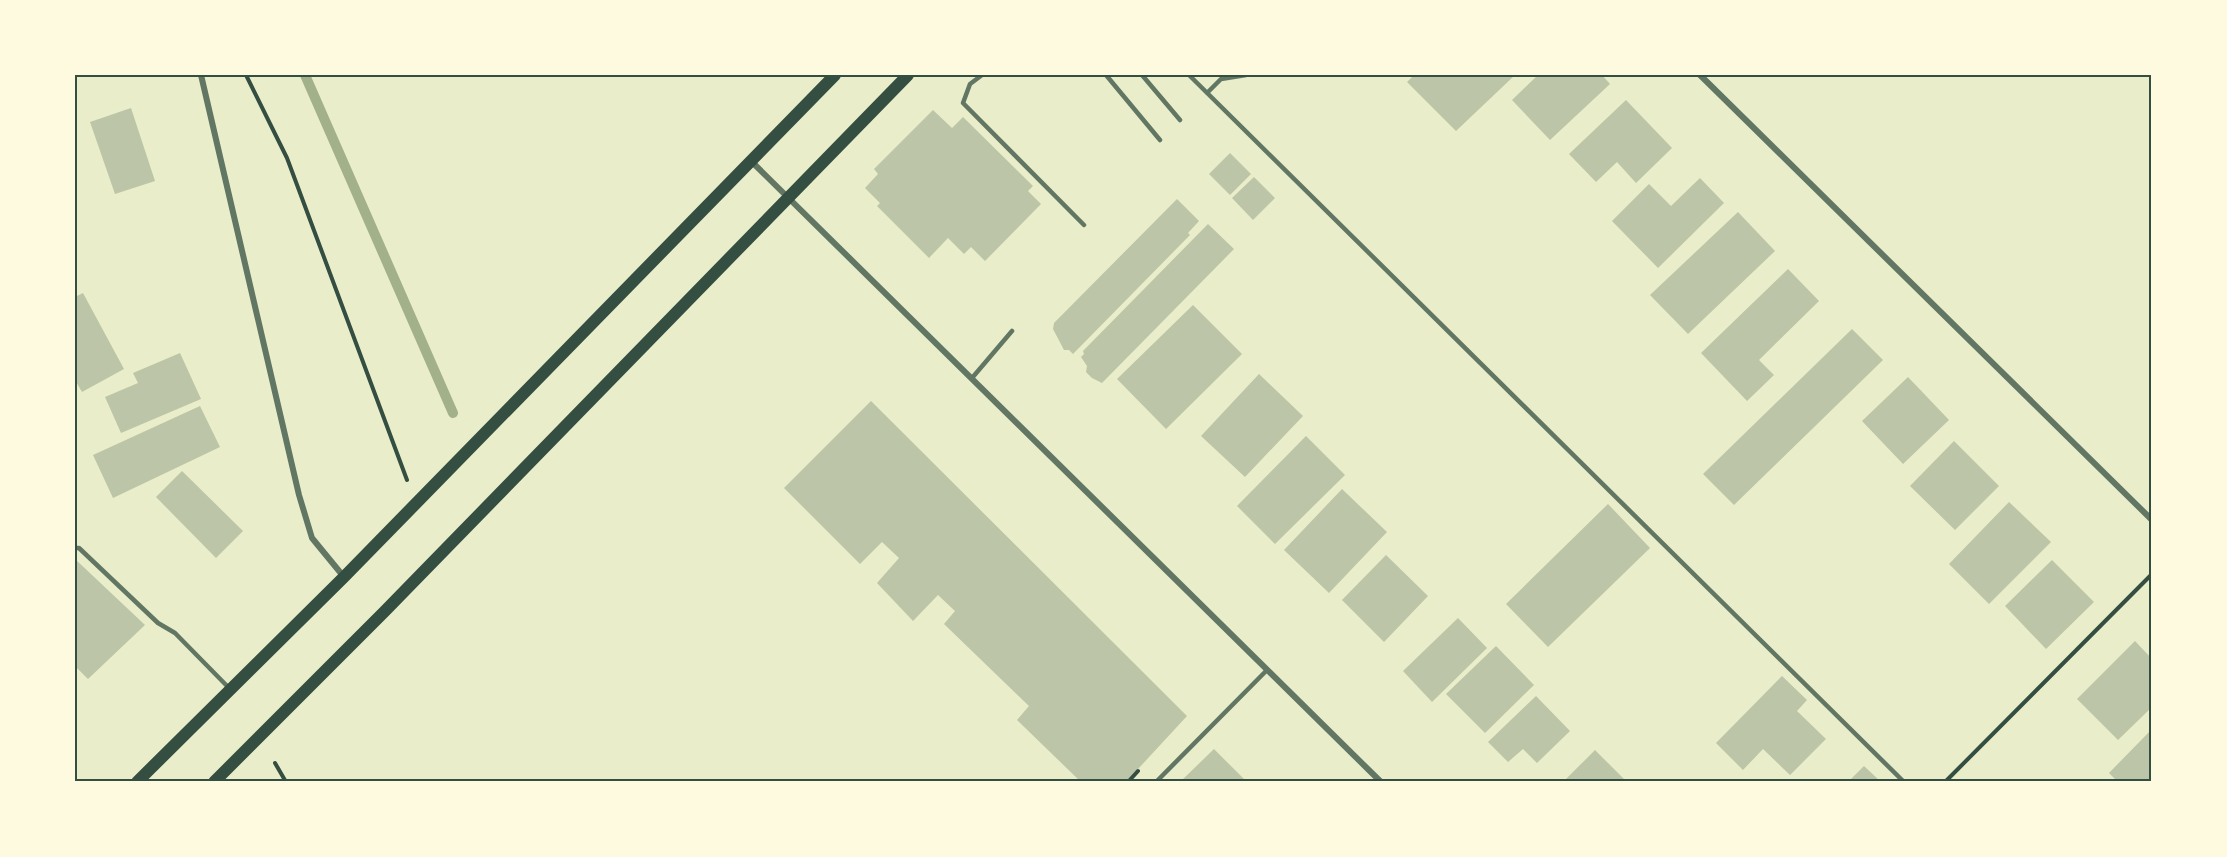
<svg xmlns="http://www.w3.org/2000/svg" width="2227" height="857" font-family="Jost,sans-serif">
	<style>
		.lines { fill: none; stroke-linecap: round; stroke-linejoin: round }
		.stream { stroke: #a3b18a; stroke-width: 10 }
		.building { fill: #bcc5a7 }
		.path { stroke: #344e41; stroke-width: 4 }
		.service { stroke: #617663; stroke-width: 4.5 }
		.minor { stroke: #617663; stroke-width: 6 }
		.secondary { stroke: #344e41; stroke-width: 12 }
		.neatline { fill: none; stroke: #344e41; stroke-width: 2 }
	</style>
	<rect width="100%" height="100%" fill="#e9edc9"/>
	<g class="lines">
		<path class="stream" d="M305 75 453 413"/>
	</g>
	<path class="building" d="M1414 75H1515L1456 131 1407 82Z
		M1538 75H1602L1610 84 1550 140 1512 100Z
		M1626 100 1672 148 1636 183 1617 162 1596 182 1569 154Z
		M131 108 155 181 115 194 90 122Z
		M933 110 952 128 963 117 1033 186 1028 191 1041 204 985 261 971 247 964 254 948 238 929 258 877 206 880 203 865 188 878 174 874 169Z
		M1230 153 1251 174 1230 195 1209 174Z
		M1254 177 1275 198 1253 220 1232 198Z
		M1700 178 1724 203 1658 268 1612 221 1649 184 1671 206Z
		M1177 199 1199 221 1188 233 1190 235 1073 354 1069 350H1064L1053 329 1054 323Z
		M1738 212 1775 251 1688 334 1650 295Z
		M1208 224 1234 249 1102 383 1092 378 1086 372 1087 366 1081 357 1084 354 1083 351Z
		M1788 269 1819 301 1759 360 1774 375 1747 401 1701 353Z
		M83 293 124 369 82 392 75 380V297Z
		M1193 305 1242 354 1166 429 1117 379Z
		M1852 329 1883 360 1734 505 1703 474Z
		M180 353 201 399 121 433 105 397 138 383 133 373Z
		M1259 374 1303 416 1245 477 1201 436Z
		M1908 377 1949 420 1903 464 1862 421Z
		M871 401 1187 716 1126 782H1081L1017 720 1029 706 944 624 955 611 938 595 913 621 877 583 899 558 882 542 860 564 784 488Z
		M200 406 220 447 113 498 93 455Z
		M1306 436 1345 475 1275 544 1237 506Z
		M1954 441 1999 486 1955 530 1910 486Z
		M182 471 243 531 216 558 156 497Z
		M1342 489 1387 532 1329 593 1284 550Z
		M2009 502 2051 542 1989 604 1949 564Z
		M1608 504 1650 548 1548 647 1506 604Z
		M1386 555 1428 596 1384 642 1342 600Z
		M75 559 145 625 88 679 75 666Z
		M2052 560 2094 602 2046 649 2005 606Z
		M1458 618 1487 648 1432 702 1403 671Z
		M2135 641 2152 659V707L2118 740 2077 699Z
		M1496 646 1534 685 1485 733 1446 694Z
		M1782 676 1807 700 1797 711 1826 739 1790 775 1763 749 1743 770 1716 743Z
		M1536 696 1570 731 1537 763 1523 749 1508 762 1488 742Z
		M2152 729V782H2118L2109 773Z
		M1214 749 1247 782H1180Z
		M1595 750 1627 782H1563Z
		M1864 766 1881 782H1848Z"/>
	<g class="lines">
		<path class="path" d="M246 75 287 158 407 480
			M275 763 286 782
			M1128 782 1138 771
			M1945 782 2152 574"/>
		<path class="service" d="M982 75 970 84 963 103 1084 225
			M1106 75 1160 140
			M1142 75 1180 120
			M1189 75 1904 782
			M1207 93 1221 79 1246 75
			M972 378 1012 331
			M75 548H79L158 623 175 633 229 688
			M1156 782 1267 670"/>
		<path class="minor" d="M201 75 299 495 312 538 344 577
			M1700 75 2152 520
			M751 161 1381 782"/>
		<path class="secondary" d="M137 782 344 577 835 75
			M214 782 385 611 908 75"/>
	</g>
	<rect width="2227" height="857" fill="none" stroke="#fefae0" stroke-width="153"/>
	<rect x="76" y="76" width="2074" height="704" class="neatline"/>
</svg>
